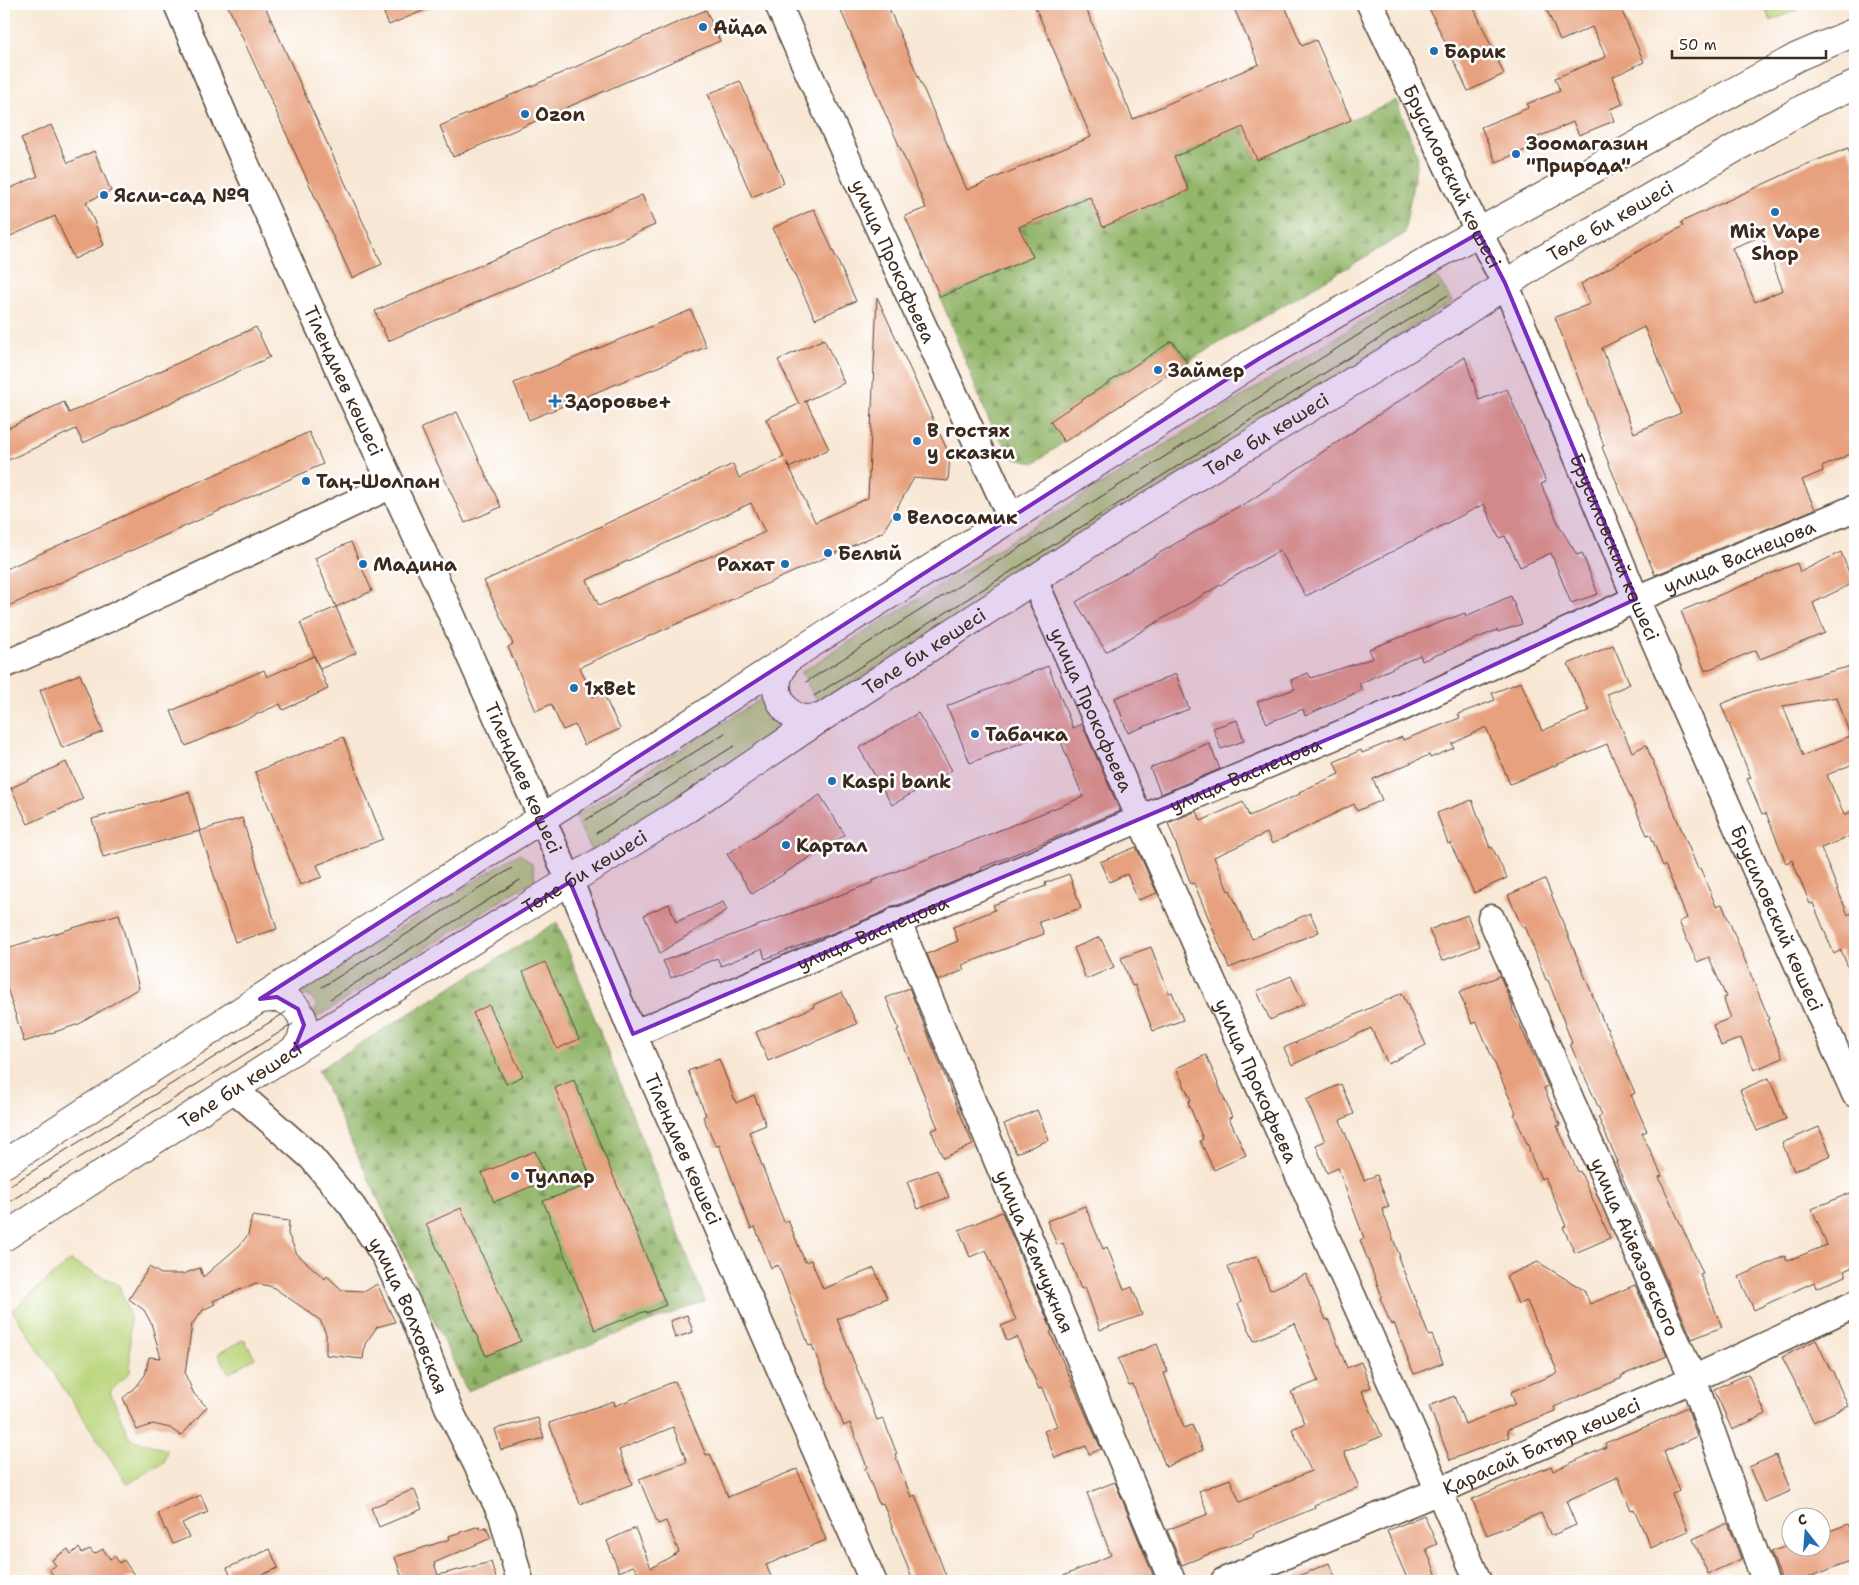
<svg xmlns="http://www.w3.org/2000/svg" width="1859" height="1585" font-family="'Shantell Sans',sans-serif">
	<style>
		.green { fill: #bad57b; stroke: #7a804c }
		.forest { fill: url(#forest-firs); stroke: #677044 }
		.building { fill: #e7a17e; fill-rule: evenodd }
		.lines { fill: none; stroke-linecap: round; stroke-linejoin: round }
		.minor-casing { stroke: #574639; stroke-width: 29 }
		.major-casing { stroke: #574639; stroke-width: 30 }
		.minor { stroke: #fff; stroke-width: 26 }
		.major { stroke: #fff; stroke-width: 28 }
		.tram { stroke: #3b2a1e; stroke-width: 1 }
		.marked { fill: #7b2cbf; fill-opacity: 0.2; stroke: #7b2cbf; stroke-width: 4; stroke-linejoin: round }
		.poi-dot { fill: #1f6fb2; stroke: #fff; stroke-width: 2 }
		.labels { text-anchor: middle; stroke-width: 5; stroke-linejoin: round; paint-order: stroke }
		.poi-label { font-size: 19px; font-weight: bold; fill: #3b2a1e; stroke: #fff; text-anchor: start }
		.street-label { font-size: 19px; fill: #3b2a1e; stroke: #fff }
	</style>
	<defs>
		<pattern id="forest-firs" width="22" height="20" patternUnits="userSpaceOnUse" patternTransform="scale(1.25)"><rect width="22" height="20" fill="#93b66b"/><path d="M5 1l3.5 6h-7zM16 11l3.5 6h-7z" fill="#799457"/></pattern>
	</defs>
	<rect width="100%" height="100%" fill="#fff"/>
	<filter id="ink" filterUnits="userSpaceOnUse"><feTurbulence type="fractalNoise" baseFrequency=".02" numOctaves="2"/><feDisplacementMap in="SourceGraphic" scale="10" xChannelSelector="R" yChannelSelector="G"/><feConvolveMatrix kernelMatrix="1 2 1 2 8 2 1 2 1" color-interpolation-filters="sRGB"/></filter>
	<filter id="wash" filterUnits="userSpaceOnUse"><feTurbulence type="fractalNoise" baseFrequency=".0096" numOctaves="4" result="noise"/><feDisplacementMap in="SourceGraphic" scale="20" xChannelSelector="R" yChannelSelector="G"/><feGaussianBlur stdDeviation="1.12" result="paint"/><feColorMatrix in="noise" values="0 0 0 0 0 0 0 0 0 0 0 0 0 0 0 0 0 1.4 0 .05"/><feComposite in="paint" operator="in"/></filter>
	<g filter="url(#wash)">
		<rect width="100%" height="100%" fill="#f8e7d4"/>
		<path class="green" d="M1763 4H1810L1771 21Z
			M1435 276 1441 283 1452 302 822 702 814 696 801 672Z
			M766 696C760 720 765 720 787 726L592 852 575 816Z
			M520 854 532 864 535 879 314 1019 317 1005 310 996 294 994 513 857Z
			M70 1261 119 1285 130 1317V1372L110 1392 130 1439 167 1450 164 1463 127 1484 12 1310Z
			M244 1339 255 1358 229 1373 218 1354Z"/>
		<path class="forest" d="M1396 100 1418 156 1404 234 1187 362 1172 341 1050 421 1064 442 1034 463 1015 459 991 426 940 297 1032 257 1019 227 1090 197 1103 227 1189 190 1174 157 1243 127 1257 160Z
			M557 922 705 1301 467 1391 318 1070Z"/>
		<g id="blocks">
			<path class="building" d="M227 4H264L382 264 352 278Z
				M380 4H439L389 25Z
				M838 4H887L967 190 1091 137 1034 4H1084L1133 119 1259 64 1232 4H1284L1302 46 1316 40 1351 120 1257 160 1243 127 1174 157 1189 190 1103 227 1090 197 1019 227 1033 257 940 297 905 216 926 208Z
				M1427 4H1472L1504 74 1468 91Z
				M1560 4H1619L1644 62 1612 77 1623 104 1610 109 1614 121 1579 135 1573 122 1536 138 1538 145 1496 162 1481 127 1528 108 1527 104 1560 91 1555 78 1606 57 1592 27 1560 41 1547 10Z
				M706 10 720 41 453 157 440 126Z
				M740 81 784 183 752 197 708 94Z
				M51 125 68 163 94 151 111 191 86 202 104 245 74 259 55 216 4 239V191L38 176 21 138Z
				M1848 148 1855 165V452L1822 467 1823 471 1802 480 1815 509 1655 575 1602 447 1604 446 1555 317 1590 304 1581 284 1683 226 1681 222 1805 165ZM1762 236 1783 290 1755 302 1732 248ZM1644 327 1681 413 1634 433 1602 348Z
				M642 195 655 225 388 341 375 311Z
				M814 209 856 301 815 319 773 228Z
				M877 297 950 456 948 481 914 478 883 532 580 667 593 697 603 693 620 729 584 745 575 725 563 730 551 704 536 711 508 647 513 644 484 581 733 464 739 478 784 457 766 419 799 404 778 360 824 339 844 383 804 402 806 401 829 449 789 468 787 462 815 522 868 498ZM751 503 765 532 599 606 587 580Z
				M691 310 706 347 529 420 514 383Z
				M256 327 270 357 83 443 76 429 4 462V430L64 402 69 413Z
				M1172 341 1187 362 1064 442 1050 421Z
				M1465 357 1479 400 1507 389 1546 482 1541 484 1560 527 1577 555 1582 553 1598 594 1571 603 1551 553 1520 567 1505 536 1499 538 1484 504 1306 596 1280 550 1106 652 1076 602 1241 505 1242 506Z
				M457 412 501 507 465 523 421 428Z
				M309 432 323 464 4 608V570Z
				M351 542 372 591 336 607 315 558Z
				M1841 552 1853 583 1813 603 1825 633 1760 659 1756 650 1705 671 1681 611 1797 563 1800 572Z
				M1511 596 1522 624 1498 632 1497 630 1422 661 1420 655 1359 684 1362 690 1305 716 1303 709 1267 723 1257 702 1295 689 1291 680 1308 673 1311 678 1373 658 1369 649 1465 613 1466 616Z
				M336 607 356 653 320 669 300 623Z
				M1613 645 1630 684 1607 694 1632 752 1646 745 1698 869 1700 868 1716 906 1722 904 1769 1019 1767 1020 1783 1058 1754 1070 1741 1038 1721 1046 1713 1025 1731 1018 1723 998 1726 997 1709 957 1697 962 1679 922 1687 918 1665 865 1663 866 1650 834 1647 835 1607 744 1510 784 1486 727 1452 744 1454 748 1430 758 1429 755 1373 779 1382 800 1357 811 1354 804 1272 844 1267 833 1214 857 1228 891 1230 890 1252 939 1310 913 1319 932 1229 968 1194 883 1191 884 1168 823 1197 811 1201 821 1243 802 1249 816 1300 794 1299 792 1339 774 1334 762 1361 750 1362 753 1402 737 1403 740 1460 718 1458 714 1495 700 1492 693 1521 682 1542 731 1589 711 1568 664Z
				M314 656 328 689 283 710 280 704 186 746 171 711 264 670 267 677Z
				M1048 666 1073 728 1082 724 1120 811 981 868 982 870 898 905 891 906 885 911 843 929 765 959 762 949 721 966 717 958 671 978 663 961 872 883V881L1083 797 1056 729 970 763 947 706Z
				M1852 666 1855 676V763L1827 775 1844 815 1855 810V834L1821 848 1848 915 1851 913 1855 923V984L1841 950 1834 954 1813 903 1810 904 1792 860 1786 863 1766 813 1762 814 1747 779 1751 778 1721 704 1754 691ZM1837 697 1850 736 1803 756 1783 706Z
				M80 674 103 732 62 748 40 690Z
				M1176 674 1189 709 1128 733 1115 698Z
				M918 713 952 770 892 805 859 748Z
				M1237 720 1244 741 1221 749 1213 728Z
				M343 737 383 839 317 865 322 877 300 885 255 772Z
				M1209 743 1220 769 1161 794 1150 768Z
				M66 762 83 799 28 824 11 788Z
				M189 792 200 831 103 857 92 819Z
				M820 795 845 835 752 894 727 854Z
				M1472 800 1490 848 1492 847 1507 878 1474 893 1450 843 1448 844 1437 813Z
				M242 818 277 929 235 942 200 831Z
				M1136 847 1157 893 1138 900 1127 874 1109 882 1100 862Z
				M1069 874 1081 908 1039 922 1044 934 962 965 964 970 938 981 927 954 958 941 953 927 995 910 993 905 1046 886 1045 883Z
				M1545 879 1606 1028H1607L1635 1093 1631 1095 1647 1131 1642 1133 1662 1176 1659 1177 1703 1273 1700 1274 1722 1327 1692 1339 1616 1163 1618 1162 1598 1117 1602 1115 1570 1044 1572 1043 1548 980H1546L1525 926 1522 927 1508 895Z
				M723 902 727 910 660 953 644 915 669 904 676 922Z
				M119 914 139 988 79 1024 24 1042 4 978V949Z
				M1467 915 1480 946 1442 961 1429 930Z
				M1100 937 1114 967 1086 979 1074 948Z
				M1151 947 1169 993 1172 992 1183 1020 1153 1031 1135 985 1132 986 1121 958Z
				M545 962 579 1039 557 1049 523 972Z
				M1291 976 1304 1004 1270 1020 1257 991Z
				M1500 976 1513 1007 1512 1008 1548 1086 1544 1088 1560 1125 1557 1126 1578 1172 1580 1171 1610 1238 1575 1253 1563 1227 1566 1226 1545 1177 1541 1179 1529 1151 1530 1150 1514 1114 1516 1113 1477 1022 1472 1024 1459 992Z
				M909 988 973 1145 943 1158 931 1130 938 1128 897 1030 899 1029 886 998Z
				M842 992 857 1024 768 1061 756 1032 814 1007 813 1005Z
				M1402 993 1426 1045 1388 1064 1371 1028 1292 1065 1284 1048Z
				M489 1005 523 1076 506 1084 473 1013Z
				M1206 1055 1232 1117 1229 1118 1246 1155 1214 1170 1200 1141 1203 1139 1188 1102 1191 1100 1176 1068Z
				M719 1059 736 1103 754 1095 766 1125 749 1132 784 1222 788 1220 805 1262 811 1260 823 1289 874 1268 887 1298 837 1319 877 1420 883 1418 897 1454 895 1455 911 1497 915 1495 946 1576 933 1581H913L883 1503 879 1504 865 1469 867 1467 850 1423 844 1426 812 1345 809 1346 778 1265 771 1268 755 1227 751 1229 719 1145 716 1146 703 1117 706 1115 688 1071Z
				M1769 1078 1786 1119 1757 1131 1740 1090Z
				M574 1080 666 1305 646 1313V1311L595 1330 543 1201 593 1183 555 1088Z
				M1341 1084 1354 1114 1340 1120 1364 1180 1377 1175 1389 1207 1382 1209 1400 1257H1398L1429 1336 1432 1335 1443 1363 1414 1374 1394 1323 1391 1325 1380 1297 1382 1296 1360 1240 1364 1238 1338 1168 1327 1173 1316 1145 1325 1141 1306 1100Z
				M1037 1110 1049 1140 1016 1153 1004 1124Z
				M1819 1127 1831 1155 1794 1171 1782 1143Z
				M535 1151 547 1180 494 1202 482 1173Z
				M937 1170 949 1197 918 1209 907 1182Z
				M1850 1193 1855 1205V1266L1844 1271 1846 1276 1816 1288 1814 1282 1754 1310 1739 1277 1785 1256 1787 1261 1827 1245 1812 1209Z
				M1085 1206 1103 1249 1107 1247 1124 1290 1132 1287 1142 1315 1100 1330 1085 1287 1081 1289 1063 1243 1057 1245 1047 1221Z
				M461 1208 521 1341 486 1356 426 1224Z
				M1002 1212 1052 1331 1050 1332 1101 1449 1089 1454 1086 1446 1055 1458 1044 1431 1057 1426 1042 1388 1039 1389 1017 1337 1007 1341 1001 1326 1016 1320 986 1250 970 1257 959 1230Z
				M252 1216 289 1221 288 1234 297 1254 325 1279 327 1276 342 1290 366 1291 377 1284 395 1322 377 1327 365 1344 363 1359 326 1355V1334L320 1320 273 1287 256 1283 213 1301 215 1304 203 1310 192 1324 185 1374 194 1394 207 1407 181 1436 170 1428 153 1424 137 1430 123 1398 136 1387 145 1375 149 1357 161 1358 151 1323 144 1310 129 1299 149 1267 161 1274H183L200 1268 203 1277 239 1246 248 1235Z
				M1257 1256 1270 1290 1306 1274 1326 1320 1328 1319 1347 1368 1361 1362 1371 1387 1362 1391 1382 1436 1344 1452 1359 1487 1314 1505 1315 1508 1253 1534 1254 1536 1182 1565 1167 1530 1208 1514 1199 1491 1230 1479 1240 1502 1311 1471 1292 1429 1305 1423 1291 1392 1318 1381 1295 1323 1254 1341 1238 1304 1241 1302 1228 1267Z
				M1538 1262 1584 1290 1590 1304 1635 1285 1667 1356 1621 1376 1622 1378 1554 1407 1555 1411 1507 1430 1509 1437 1450 1460 1429 1406 1454 1396 1465 1424 1515 1404 1511 1392 1558 1373 1527 1301 1518 1304 1506 1276Z
				M687 1315 693 1332 675 1338 670 1321Z
				M1816 1340 1831 1371 1832 1370 1848 1406 1813 1422 1794 1380 1782 1357Z
				M1157 1344 1168 1372 1164 1373 1184 1428 1192 1425 1203 1450 1166 1467 1133 1385 1129 1386 1118 1359Z
				M1748 1374 1766 1414 1732 1430 1714 1389Z
				M675 1381 706 1455 710 1454 728 1497 797 1469 826 1540 766 1565 773 1581H626L640 1574 633 1566 619 1572 607 1541 635 1528 651 1568 679 1552 666 1521 658 1524 639 1479 687 1462 673 1427 619 1450 632 1484 580 1504 549 1423 614 1401 615 1406Z
				M1687 1407 1697 1436 1664 1452 1680 1491 1672 1494 1688 1531 1651 1548 1634 1509 1631 1510 1618 1477 1566 1501 1576 1525 1551 1536 1541 1513 1487 1535 1472 1499 1551 1466 1553 1471 1606 1447 1605 1443 1652 1424Z
				M538 1418 544 1438 501 1450 495 1429Z
				M1776 1455 1791 1491 1764 1502 1749 1467Z
				M1115 1482 1153 1575 1139 1581H1052L1111 1555 1087 1493Z
				M414 1489 422 1509 379 1527 371 1508Z
				M201 1495 208 1512 182 1523 189 1537 173 1544 166 1529 165 1530 158 1513Z
				M1424 1515 1437 1544 1426 1549 1439 1581H1408L1387 1531Z
				M1728 1523 1741 1559 1708 1574 1693 1539Z
				M1848 1524 1855 1543V1559L1800 1581H1782L1771 1552 1792 1544V1548H1822V1534Z
				M479 1526 480 1529 486 1527 491 1538 434 1563 438 1575 491 1562 497 1581H403L395 1557 450 1539 449 1536Z
				M79 1548 82 1553 90 1549 94 1554 103 1549 110 1559 115 1556 119 1563 124 1560 134 1575 123 1581H57L49 1569 56 1566 52 1560 68 1549 71 1554Z
				M270 1549 278 1568 247 1581H233L227 1568Z
				M1329 1563 1337 1581H1287Z"/>
		</g>
	</g>
	<g filter="url(#ink)">
		<use href="#blocks" fill-opacity="0" stroke="#574639" stroke-width="1"/>
		<g class="lines">
			<defs>
				<g id="minor">
					<path id="s1" d="M177 4 230 129 313 314 437 582 570 882 633 1034 873 1581"/>
					<path id="s2" d="M778 4C854 176 933 347 1011 518"/>
					<path id="s3" d="M1370 4 1479 233 1505 283 1636 599 1855 1094"/>
					<path id="s4" d="M1034 580 1439 1491 1478 1581"/>
					<path d="M4 665 110 618 392 485"/>
					<path id="s5" d="M1491 918 1693 1379 1765 1581"/>
					<path id="s6" d="M897 920 1172 1581"/>
					<path id="s7" d="M633 1034 1399 709 1636 599 1855 508"/>
					<path id="s8" d="M235 1090 311 1157 352 1206 386 1258 412 1314 448 1407 502 1515 520 1581"/>
					<path id="s9" d="M1224 1581 1439 1491 1693 1379 1855 1304"/>
				</g>
				<g id="major">
					<path d="M784 663C782 669 778 675 777 681 775 698 787 718 805 719 810 719 816 718 821 718"/>
					<path d="M260 999C266 999 273 997 279 998 296 1002 309 1020 302 1037 301 1042 297 1046 294 1050"/>
					<path d="M4 1164 388 916 648 751 809 645 1011 518 1260 358 1435 256 1797 57 1855 32"/>
					<path id="s10" d="M4 1237 294 1050 688 808 821 718 1121 523 1448 323 1542 260 1813 103 1855 85"/>
				</g>
			</defs>
			<use href="#minor" class="minor-casing"/>
			<use href="#major" class="major-casing"/>
			<use href="#minor" class="minor"/>
			<use href="#major" class="major"/>
			<path class="tram" d="M806 682 1441 283
				M814 696 1448 295
				M586 820 725 733
				M596 833 734 746
				M322 987 512 868
				M330 999 520 880
				M4 1189 286 1012
				M4 1205 293 1024"/>
		</g>
	</g>
	<path class="marked" d="M1479 233 1505 283 1636 599 1399 709 633 1034 570 882 294 1050 304 1025 298 1009 277 997 260 999 1260 358Z"/>
	<g class="poi-dot">
		<circle cx="703" cy="27" r="5"/>
		<circle cx="1434" cy="51" r="5"/>
		<circle cx="525" cy="114" r="5"/>
		<circle cx="1516" cy="154" r="5"/>
		<circle cx="104" cy="195" r="5"/>
		<circle cx="1775" cy="212" r="5"/>
		<circle cx="1158" cy="370" r="5"/>
		<path d="M552.5 393.5h5v5h5v5h-5v5h-5v-5h-5v-5h5z"/>
		<circle cx="917" cy="441" r="5"/>
		<circle cx="306" cy="481" r="5"/>
		<circle cx="897" cy="517" r="5"/>
		<circle cx="828" cy="553" r="5"/>
		<circle cx="363" cy="564" r="5"/>
		<circle cx="785" cy="564" r="5"/>
		<circle cx="574" cy="688" r="5"/>
		<circle cx="975" cy="734" r="5"/>
		<circle cx="832" cy="781" r="5"/>
		<circle cx="786" cy="845" r="5"/>
		<circle cx="515" cy="1176" r="5"/>
	</g>
	<g class="labels">
		<g class="poi-label">
			<text x="713" y="34">Айда</text>
			<text x="1444" y="58">Барик</text>
			<text x="535" y="121">Ozon</text>
			<text x="1526" y="150">Зоомагазин<tspan x="1526" dy="22">"Природа"</tspan></text>
			<text x="114" y="202">Ясли-сад №9</text>
			<text x="1775" y="238" text-anchor="middle">Mix Vape<tspan x="1775" dy="22">Shop</tspan></text>
			<text x="1168" y="377">Займер</text>
			<text x="565" y="408">Здоровье+</text>
			<text x="927" y="437">В гостях<tspan x="927" dy="22">у сказки</tspan></text>
			<text x="316" y="488">Таң-Шолпан</text>
			<text x="907" y="524">Велосамик</text>
			<text x="838" y="560">Белый</text>
			<text x="373" y="571">Мадина</text>
			<text x="775" y="571" text-anchor="end">Рахат</text>
			<text x="584" y="695">1xBet</text>
			<text x="985" y="741">Табачка</text>
			<text x="842" y="788">Kaspi bank</text>
			<text x="796" y="852">Картал</text>
			<text x="525" y="1183">Тулпар</text>
		</g>
		<g class="street-label">
			<text dy="7" stroke="none"><textPath href="#s3" startOffset="191">Брусиловский көшесі</textPath></text>
			<text dy="7" stroke="none"><textPath href="#s10" startOffset="1901">Төле би көшесі</textPath></text>
			<text dy="7" stroke="none"><textPath href="#s2" startOffset="282">улица Прокофьева</textPath></text>
			<text dy="7" stroke="none"><textPath href="#s1" startOffset="412">Тілендиев көшесі</textPath></text>
			<text dy="7" stroke="none"><textPath href="#s10" startOffset="1496">Төле би көшесі</textPath></text>
			<text dy="7" stroke="none"><textPath href="#s3" startOffset="596">Брусиловский көшесі</textPath></text>
			<text dy="7" stroke="none"><textPath href="#s7" startOffset="1205">улица Васнецова</textPath></text>
			<text dy="7" stroke="none"><textPath href="#s10" startOffset="1091">Төле би көшесі</textPath></text>
			<text dy="7" stroke="none"><textPath href="#s4" startOffset="142">улица Прокофьева</textPath></text>
			<text dy="7" stroke="none"><textPath href="#s7" startOffset="665">улица Васнецова</textPath></text>
			<text dy="7" stroke="none"><textPath href="#s1" startOffset="848">Тілендиев көшесі</textPath></text>
			<text dy="7" stroke="none"><textPath href="#s10" startOffset="686">Төле би көшесі</textPath></text>
			<text dy="7" stroke="none"><textPath href="#s3" startOffset="1001">Брусиловский көшесі</textPath></text>
			<text dy="7" stroke="none"><textPath href="#s7" startOffset="260">улица Васнецова</textPath></text>
			<text dy="7" stroke="none"><textPath href="#s4" startOffset="548">улица Прокофьева</textPath></text>
			<text dy="7" stroke="none"><textPath href="#s10" startOffset="281">Төле би көшесі</textPath></text>
			<text dy="7" stroke="none"><textPath href="#s1" startOffset="1252">Тілендиев көшесі</textPath></text>
			<text dy="7" stroke="none"><textPath href="#s5" startOffset="359">улица Айвазовского</textPath></text>
			<text dy="7" stroke="none"><textPath href="#s6" startOffset="359">улица Жемчужная</textPath></text>
			<text dy="7" stroke="none"><textPath href="#s8" startOffset="289">улица Волховская</textPath></text>
			<text dy="7" stroke="none"><textPath href="#s9" startOffset="345">Қарасай Батыр көшесі</textPath></text>
		</g>
	</g>
	<rect width="1859" height="1585" fill="none" stroke="#fff" stroke-width="20"/>
	<g transform="translate(1806 1532) rotate(343)"><circle r="24" fill="#ffffff" stroke="#b1aaa5"/>
	<path d="M0-4L9 19L0 12L-9 19Z" fill="#1f6fb2"/>
	<text y="-8" font-size="14" font-weight="bold" text-anchor="middle" fill="#3b2a1e">С</text>
	</g>
	<path d="M1672 50v8h154v-8" fill="none" stroke="#3b2a1e" stroke-width="2.5"/>
	<text x="1679" y="50" font-size="15" fill="#3b2a1e" stroke="#ffffff" stroke-width="4" paint-order="stroke">50 m</text>
</svg>
